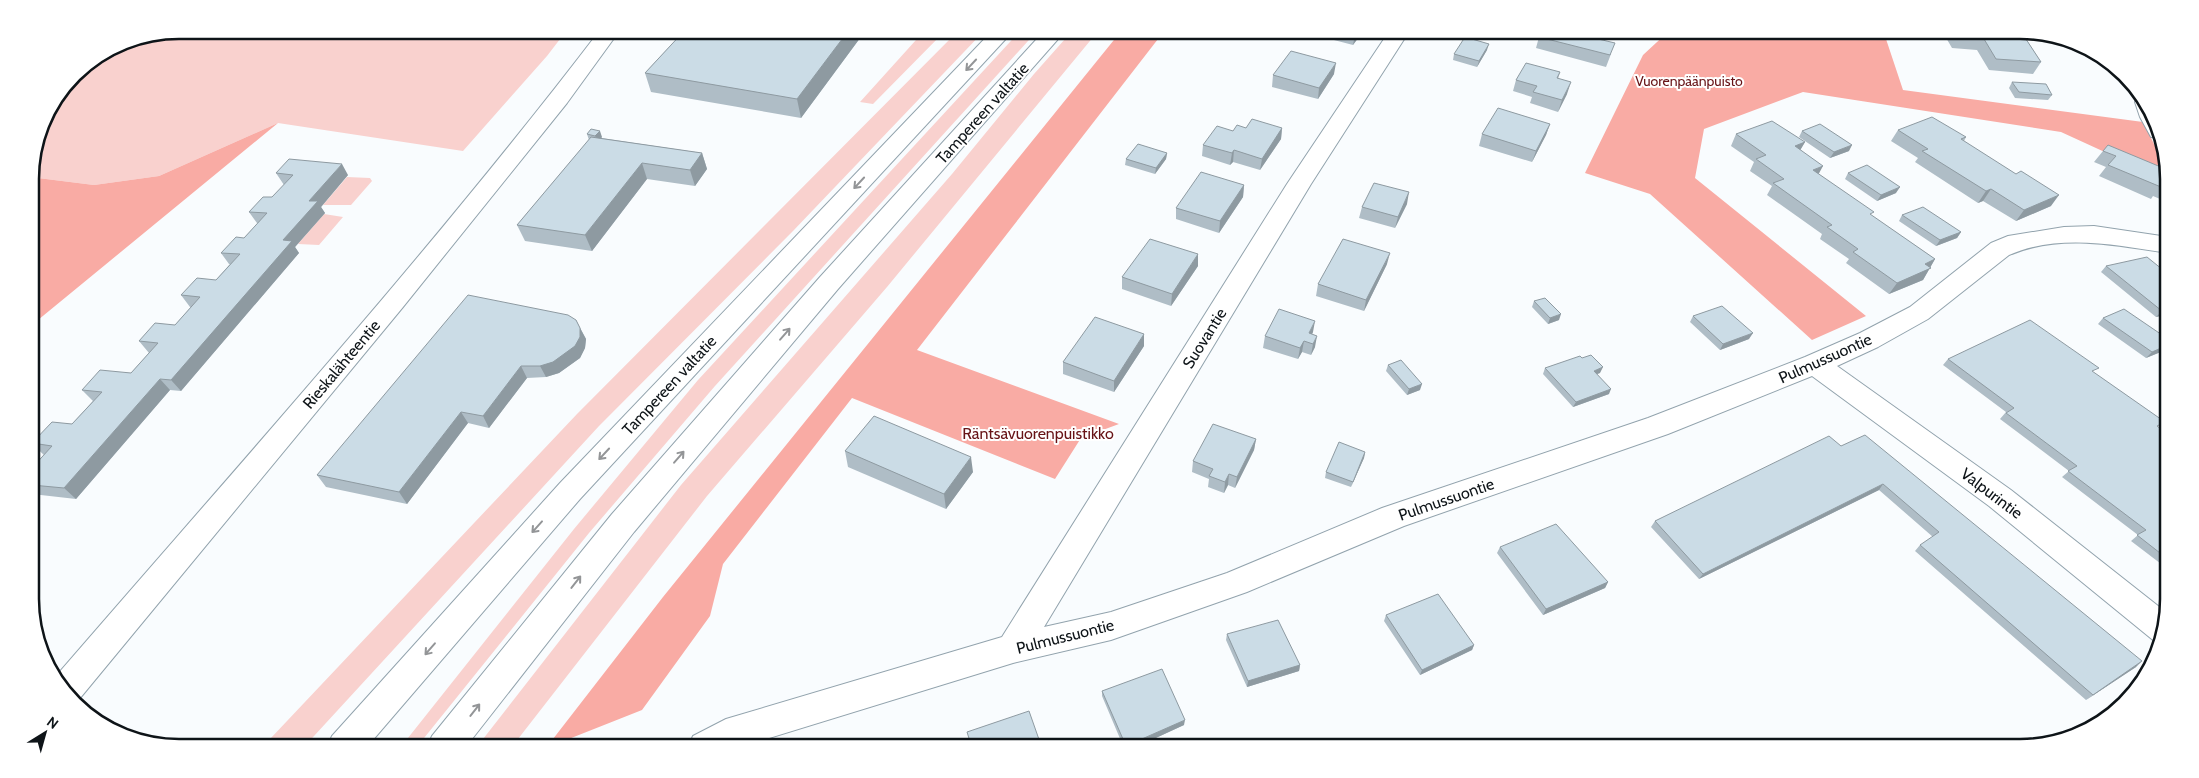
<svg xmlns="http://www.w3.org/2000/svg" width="2199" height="778" font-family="Cabin,sans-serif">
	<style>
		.green { fill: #f9d1ce }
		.forest { fill: #f9aba4 }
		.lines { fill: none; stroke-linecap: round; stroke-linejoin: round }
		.minor-casing { stroke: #92a3ad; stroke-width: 2 }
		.highway-casing { stroke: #92a3ad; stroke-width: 2 }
		.minor { fill: #fff; fill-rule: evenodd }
		.highway { fill: #fff; fill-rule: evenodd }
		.wall { fill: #afbdc6 }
		.shaded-wall { fill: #8e9aa1 }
		.building { fill: #cbdce6; stroke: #8e9aa1 }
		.oneway { stroke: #939597 }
		.labels { text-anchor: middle; stroke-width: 4; stroke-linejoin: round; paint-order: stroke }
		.far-park-label { font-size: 14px; fill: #671316; stroke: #fff }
		.street-label { font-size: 16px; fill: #0e1418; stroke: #fff }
		.park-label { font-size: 16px; fill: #671316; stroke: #fff }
		.rim { fill: none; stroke: #0e1418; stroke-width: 2.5 }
	</style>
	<rect width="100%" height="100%" fill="#f9fcfe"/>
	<path class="green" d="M179 30H567L547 56 463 151 278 123 159 176 94 185 30 177V169L45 113 80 67 122 41Z
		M925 30H946L873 104 860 102Z
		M959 30H985L793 231 599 426 303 748H293L270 739 577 414Z
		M1021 30H1038L715 386 589 533 416 748H400L574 529 698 380Z
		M1073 30H1099L887 287 707 496 511 748H476L681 485 952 174 1034 74Z
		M347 177 370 178 372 181 351 205H323Z
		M324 214 343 217 319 245 298 244Z"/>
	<path class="forest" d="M1122 30H1165L917 350 1119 424 1081 438 1055 479 852 398 723 564 710 616 642 710 546 748 663 597Z
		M1670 30H1883L1903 90 2143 122 2168 172V181L2061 132 1803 92 1704 129 1695 178 1866 316 1812 340 1650 194 1585 173 1643 55Z
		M278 123 38 320 31 312 30 177 94 185 159 176Z"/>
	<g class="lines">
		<defs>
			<path id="minor" d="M600 30H620L567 103 403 307 76 703 67 697 56 676C240 463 429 254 600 30Z
				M1390 30H1410L1311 184 1044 627 1111 612 1227 573 1382 508 1648 418 1805 357 1860 333 1910 307 1991 243 2008 236 2064 227 2094 226 2168 237V253C2115 245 2060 233 2009 255L1928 319 1878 347 1837 366 2011 490 2167 613 2162 643 2153 640 1989 506 1812 376 1668 434 1404 526 1247 592 1111 640 1013 663 737 748H688L693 736 726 719 1002 637 1287 184Z
				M2143 96 2154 113 2161 138 2151 137 2140 117 2135 102 2138 97Z"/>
			<path id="highway" d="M993 30H1014L580 499 366 748H327L332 736 560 483Z
				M1045 30H1066L838 289 634 532 465 748H427L432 736 612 514 820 277Z"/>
		</defs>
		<use href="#minor" class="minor-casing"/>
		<use href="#highway" class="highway-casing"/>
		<use href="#minor" class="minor"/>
		<use href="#highway" class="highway"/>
	</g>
	<path class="wall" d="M685 30H866L801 118 651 92 645 73Z
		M1311 30H1364L1353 45 1311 34Z
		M1543 30H1576L1574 33 1611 54 1606 67 1536 48 1539 37Z
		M1949 30H2020L2041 62 2033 74 1989 70 1977 50 1952 48 1945 36Z
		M1487 50 1477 67 1453 60 1454 54Z
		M1560 72 1558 79 1567 94 1558 112 1530 103 1532 97 1513 91 1516 80Z
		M1334 74 1318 99 1272 87 1273 75Z
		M2012 82 2052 95 2048 100 2015 98 2009 88Z
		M1550 124 1546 135 1532 162 1479 146 1482 134Z
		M1282 128 1281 139 1260 170 1233 162 1230 165 1202 156 1203 145 1233 131Z
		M1898 130 1966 137 1964 141 2051 206 2016 221 1983 201 1978 203 1915 162 1918 158 1891 141Z
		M1802 131 1849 151 1830 158 1799 137Z
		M587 134 602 137 601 138 702 153 707 169 695 186 647 179 592 251 525 241 517 225 589 140Z
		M1736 134 1805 142 1800 150 1819 174 1872 216 1935 259 1923 280 1889 294 1846 263 1849 259 1820 239 1822 234 1767 195 1772 186 1750 171 1754 162 1731 146Z
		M2103 151 2168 170V201L2167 202 2153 196 2151 199 2099 176 2106 167 2094 162Z
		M1167 153 1166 159 1155 174 1125 165 1126 159Z
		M276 173 348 175 321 207 325 213 295 247 299 253 181 391 170 390 76 499 32 494V468L44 455 32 444 72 424 93 401 82 390 131 373 149 353 139 341 175 325 191 307H190L181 295 216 280 230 264H229L221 253 244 238 258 223H257L249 212 272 197 284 185Z
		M1848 173 1896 193 1877 201 1845 179Z
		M1244 185 1243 197 1219 233 1176 219V208Z
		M1407 204 1395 228 1359 218 1362 207Z
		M1902 215 1961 232 1957 238 1936 246 1899 221Z
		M1387 264 1364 311 1316 296 1318 284Z
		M1198 266 1171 306 1122 289V277Z
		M2106 266 2168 274V314L2156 317 2101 272Z
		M1534 301 1559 320 1548 324 1532 307Z
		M1693 316 1749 339 1720 350 1690 322Z
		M2103 318 2168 349 2146 358 2098 324Z
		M576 320 586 339 585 348 580 358 559 373 546 377 527 378 489 428 468 423 407 504 326 487 317 475Z
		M1313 332 1312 334 1315 347 1311 355 1302 352 1298 359 1263 348 1265 336Z
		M1144 346 1114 392 1063 374V362Z
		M1948 359 2094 373 2159 428 2169 435V570L2131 541 2138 535 2062 477 2069 471 2000 419 2006 412 1943 365Z
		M1388 365 1420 390 1407 395 1386 371Z
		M1545 368 1600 373 1597 374 1609 394 1573 407 1543 374Z
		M1256 439 1254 450 1235 488 1228 485 1224 493 1208 487 1209 479 1192 472 1193 461Z
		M1841 446 2136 667 2086 700 1915 551 1920 545 1933 537 1879 490 1699 579 1651 527 1655 521Z
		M845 451 973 472 946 509 848 467Z
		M1365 452 1364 458 1351 487 1325 478 1326 472Z
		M1500 547 1608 582 1605 588 1543 615 1497 553Z
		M1386 615 1474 645 1472 650 1420 675 1384 621Z
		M1227 634 1300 665 1299 671 1247 687 1226 640Z
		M1102 691 1184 725 1134 748H1124L1102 696Z"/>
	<path class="shaded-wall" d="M849 30H866L801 118 797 99Z
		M1358 30H1364L1353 45 1355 34Z
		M1489 44 1487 50 1477 67 1479 61Z
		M1336 63 1334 74 1318 99 1319 88Z
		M1571 82 1567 94 1558 112 1562 100Z
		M1550 124 1546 135 1532 162 1536 151Z
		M1282 128 1281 139 1260 170 1262 159Z
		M600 131 602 137 598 142 595 136Z
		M1805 142 1798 154 1795 146Z
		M1852 145 1849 151 1830 158 1834 152Z
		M1234 150 1233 162 1230 165 1232 153Z
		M702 153 707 169 695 186 690 170Z
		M1167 153 1166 159 1155 174 1156 168Z
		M642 163 647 179 592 251 585 235Z
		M342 164 348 175 321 207 325 213 295 247 299 253 181 391 171 380 283 240 309 201Z
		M1823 166 1817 177 1813 170Z
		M1244 185 1243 197 1219 233 1220 221Z
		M1900 187 1896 193 1877 201 1881 195Z
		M1991 189 1983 201 1978 203 1986 191Z
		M1409 192 1407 204 1395 228 1398 217Z
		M2059 195 2051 206 2016 221 2024 210Z
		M1961 232 1957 238 1936 246 1940 240Z
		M1390 253 1387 264 1364 311 1366 300Z
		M1198 254V266L1171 306 1172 294Z
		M1935 259 1923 280 1889 294 1897 283 1925 264Z
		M2168 309V314L2156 317 2162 311Z
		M1561 314 1559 320 1548 324 1550 318Z
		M1315 321 1313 332 1308 342 1309 333Z
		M580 328 586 339 585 348 580 358 559 373 546 377 540 366Z
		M1753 333 1749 339 1720 350 1723 344Z
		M1144 334V346L1114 392V381Z
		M1317 336 1315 347 1311 355 1313 344Z
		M1304 341 1302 352 1298 359 1300 348Z
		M2168 345V349L2146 358 2152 352Z
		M521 366 527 378 489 428 483 416Z
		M1603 367 1600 373 1591 376 1594 371Z
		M160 379 170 390 76 499 64 488Z
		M1422 384 1420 390 1407 395 1409 389Z
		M1611 389 1609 394 1573 407 1576 402Z
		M461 412 468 423 407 504 399 492Z
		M1256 439 1254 450 1235 488 1237 477Z
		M1365 452 1364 458 1351 487Z
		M971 457 973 472 946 509 944 494Z
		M1229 474 1228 485 1224 493 1225 482Z
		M1883 484 1879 490 1699 579 1703 574Z
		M1608 582 1605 588 1543 615 1546 609Z
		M1474 645 1472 650 1420 675 1422 670Z
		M2142 661 2136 667 2086 700 2093 695Z
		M1300 665 1299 671 1247 687 1248 681Z
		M1185 720 1184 725 1134 748H1126V746Z"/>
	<path class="building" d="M685 30H849L797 99 645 73Z
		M1339 30H1358L1355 34Z
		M1543 30H1574L1573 33 1615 43 1610 55 1539 37Z
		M1955 30H2020L2041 62 1996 59 1984 39 1959 37Z
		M1465 37 1489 44 1479 61 1454 54Z
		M1291 51 1336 63 1319 88 1273 75Z
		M1526 63 1560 72 1557 78 1571 82 1562 100 1533 92 1537 86 1516 80Z
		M2012 82 2046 84 2052 95 2019 92Z
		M1498 108 1550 124 1536 151 1482 134Z
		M1932 117 1966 137 1961 139 2016 174 2021 171 2059 195 2024 210 1991 189 1986 191 1922 151 1928 149 1898 130Z
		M1252 119 1282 128 1262 159 1234 150 1232 153 1203 145 1217 126 1233 131 1237 125 1246 128Z
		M1772 121 1805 142 1795 146 1823 166 1813 170 1874 212 1870 214 1935 259 1925 264 1931 268 1897 283 1853 252 1858 249 1827 227 1832 225 1773 183 1784 179 1756 159 1766 155 1736 134Z
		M1820 124 1852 145 1834 152 1802 131Z
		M591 129 600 131 595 136 587 134Z
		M591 137 702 153 690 170 642 163 585 235 517 225Z
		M1138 144 1167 153 1156 168 1126 159Z
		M2108 145 2168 170V187L2163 185 2161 187 2108 165 2116 156 2103 151Z
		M289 159 342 164 309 201H318L283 240 292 241 171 380 160 379 64 488 32 485V468L52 446 32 443 52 422 72 424 102 392 82 390 100 370 131 373 158 343 139 341 155 323 175 325 200 297 181 295 197 278 216 280 240 254 221 253 236 237 244 238 267 213 249 212 263 197H272L293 175 276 173Z
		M1867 165 1900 187 1881 195 1848 173Z
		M1201 172 1244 185 1220 221 1176 208Z
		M1374 183 1409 192 1398 217 1362 207Z
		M1923 207 1961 232 1940 240 1902 215Z
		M1150 239 1198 254 1172 294 1122 277Z
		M1343 239 1390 253 1366 300 1318 284Z
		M2147 257 2168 274V309L2162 311 2106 266Z
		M468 295 568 315 576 320 580 328V337L575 346 553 362 540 366H521L483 416 461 412 399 492 317 475Z
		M1545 298 1561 314 1550 318 1534 301Z
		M1722 306 1753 333 1723 344 1693 316Z
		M1279 309 1315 321 1309 333 1317 336 1313 344 1304 341 1300 348 1265 336Z
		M2124 309 2168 339V345L2152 352 2103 318Z
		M1095 317 1144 334 1114 381 1063 362Z
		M2030 320 2099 368 2092 371 2165 422 2157 426 2169 435V560L2137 535 2146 530 2068 471 2077 466 2006 413 2014 408 1948 359Z
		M1591 355 1603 367 1594 371 1611 389 1576 402 1545 368 1580 356 1582 358Z
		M1401 360 1422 384 1409 389 1388 365Z
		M874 416 971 457 944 494 845 451Z
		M1213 424 1256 439 1237 477 1229 474 1225 482 1209 476 1213 469 1193 461Z
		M1865 435 2142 661 2093 695 1920 545 1939 532 1883 484 1703 574 1655 521 1829 436 1841 446Z
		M1339 442 1365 452 1353 482 1326 472Z
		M1556 524 1608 582 1546 609 1500 547Z
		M1438 594 1474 645 1422 670 1386 615Z
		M1278 620 1300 665 1248 681 1227 634Z
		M1162 669 1185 720 1126 746 1102 691Z
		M1029 711 1042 748H972L967 732Z"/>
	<defs><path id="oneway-shaft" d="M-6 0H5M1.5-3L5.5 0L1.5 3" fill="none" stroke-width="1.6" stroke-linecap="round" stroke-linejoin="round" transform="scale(1.25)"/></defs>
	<g class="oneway">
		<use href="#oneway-shaft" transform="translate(971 65) rotate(133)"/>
		<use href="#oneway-shaft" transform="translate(859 183) rotate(133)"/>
		<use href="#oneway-shaft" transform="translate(785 334) rotate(-49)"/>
		<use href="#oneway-shaft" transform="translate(604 454) rotate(133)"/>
		<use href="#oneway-shaft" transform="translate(679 457) rotate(-49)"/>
		<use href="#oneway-shaft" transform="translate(537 527) rotate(132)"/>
		<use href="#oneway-shaft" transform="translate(576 582) rotate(-52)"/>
		<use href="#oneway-shaft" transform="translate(430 649) rotate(131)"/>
		<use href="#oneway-shaft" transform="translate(475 710) rotate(-52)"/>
	</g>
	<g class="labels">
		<g class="far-park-label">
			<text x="1689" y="86">Vuorenpäänpuisto</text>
		</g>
		<g class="street-label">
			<text transform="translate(982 113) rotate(-48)" y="6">Tampereen valtatie</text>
			<text transform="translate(1204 338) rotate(-58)" y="6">Suovantie</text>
			<text transform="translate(1825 358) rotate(-24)" y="6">Pulmussuontie</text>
			<text transform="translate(341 364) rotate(-50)" y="6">Rieskalähteentie</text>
			<text transform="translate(669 385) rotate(-47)" y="6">Tampereen valtatie</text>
			<text transform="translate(1992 493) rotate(37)" y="6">Valpurintie</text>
			<text transform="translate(1446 499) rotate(-19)" y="6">Pulmussuontie</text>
			<text transform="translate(1065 636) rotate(-14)" y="6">Pulmussuontie</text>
		</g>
		<g class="park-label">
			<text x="1038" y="439">Räntsävuorenpuistikko</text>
		</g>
	</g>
	<path d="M0 0H2199V778H0ZM179 39H2020A140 140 0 0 1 2160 179V599A140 140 0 0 1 2020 739H179A140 140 0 0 1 39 599V179A140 140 0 0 1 179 39Z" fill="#fff" fill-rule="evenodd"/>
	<path class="rim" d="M179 39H2020A140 140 0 0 1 2160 179V599A140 140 0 0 1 2020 739H179A140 140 0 0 1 39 599V179A140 140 0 0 1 179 39Z"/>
	<g transform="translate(45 733) rotate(37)" stroke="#ffffff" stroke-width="4" paint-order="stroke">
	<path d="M0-4L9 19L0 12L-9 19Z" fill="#0e1418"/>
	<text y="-8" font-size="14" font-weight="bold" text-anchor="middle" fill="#0e1418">N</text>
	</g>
</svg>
